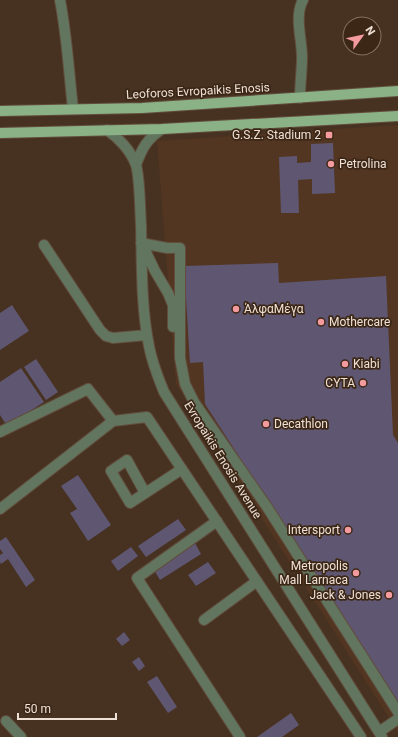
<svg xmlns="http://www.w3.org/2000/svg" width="398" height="737" font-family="Roboto,sans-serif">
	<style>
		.built { fill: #523621 }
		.building { fill: #5f5772 }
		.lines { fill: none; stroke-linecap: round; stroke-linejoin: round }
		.minor-casing { stroke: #624d3d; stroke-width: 12 }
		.major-casing { stroke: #624d3d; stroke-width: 12 }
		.minor { stroke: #61755f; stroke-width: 10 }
		.major { stroke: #8ab286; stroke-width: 10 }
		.poi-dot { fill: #f49b9f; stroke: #3c2716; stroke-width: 1.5 }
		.labels { text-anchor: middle; stroke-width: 3.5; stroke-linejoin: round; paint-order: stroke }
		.street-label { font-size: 12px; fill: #efe1d6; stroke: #3c2716 }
		.poi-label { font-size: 12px; fill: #efe1d6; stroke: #3c2716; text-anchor: end }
	</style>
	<rect width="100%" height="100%" fill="#473120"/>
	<path class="built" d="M398 125V732L176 384 157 141Z"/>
	<path class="building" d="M333 143 335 193 312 194V179L298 180 299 213H281L279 157 297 156V163L311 162V144Z
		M278 263 279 283 386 276 393 435 398 443V703L205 404 203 362 190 363 184 266Z
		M12 305 29 331 0 350V313Z
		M36 359 58 392 46 400 24 367Z
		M21 368 44 402 7 426 0 415V382Z
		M78 475 111 525 88 541 70 513 77 509 61 486Z
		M178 519 186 530 146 557 138 546Z
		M6 537 35 580 26 587 8 559 1 564 0 562V555L3 553 0 549V541Z
		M195 543 201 554 160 580 154 570Z
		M131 547 138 556 118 571 111 561Z
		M208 562 216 573 196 586 188 575Z
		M124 632 130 640 122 646 116 639Z
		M139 657 145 666 139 671 132 662Z
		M157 676 177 707 168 713 147 682Z
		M291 713 299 725 282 737H257Z"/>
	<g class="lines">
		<defs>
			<path id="minor" d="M60 0C67 36 69 73 73 109
				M300 98C300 84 302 70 302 57 302 39 294 16 303 0
				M107 130C119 138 131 151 136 165 140 179 140 210 141 225 142 265 141 307 149 346 152 363 158 377 164 392L382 737
				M136 165C142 148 147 139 162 129
				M141 243 167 248H180V358L185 384 194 402 267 507 398 712
				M44 245 100 330 106 336 113 338 147 335
				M144 248 155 271 168 293 173 305V327
				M0 432 88 389 113 421
				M145 493 127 460 111 471 130 503 182 469
				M0 509 113 421 147 417 361 737
				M217 521 137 578 240 737
				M204 620 257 581
				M6 721 21 737
				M379 732 398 719"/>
			<path id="major" d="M0 111 142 108 398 91
				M0 133 162 129 398 116"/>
		</defs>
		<use href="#minor" class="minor-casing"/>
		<use href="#major" class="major-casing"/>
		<use href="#minor" class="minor"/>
		<use href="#major" class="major"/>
	</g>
	<g class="poi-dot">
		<rect x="325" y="131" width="8" height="8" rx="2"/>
		<circle cx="331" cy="164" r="4"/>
		<circle cx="236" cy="309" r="4"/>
		<circle cx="321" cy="322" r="4"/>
		<circle cx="345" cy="364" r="4"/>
		<circle cx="363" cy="383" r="4"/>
		<circle cx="266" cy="424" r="4"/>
		<circle cx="348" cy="530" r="4"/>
		<circle cx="356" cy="573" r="4"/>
		<circle cx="389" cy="595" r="4"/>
	</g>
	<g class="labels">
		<g class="street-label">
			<text transform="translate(198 91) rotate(-3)" y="4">Leoforos Evropaikis Enosis</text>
			<text transform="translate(223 460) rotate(58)" y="4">Evropaikis Enosis Avenue</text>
		</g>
		<g class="poi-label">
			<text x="321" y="139">G.S.Z. Stadium 2</text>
			<text x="339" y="168" text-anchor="start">Petrolina</text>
			<text x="244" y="313" text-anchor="start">ΆλφαΜέγα</text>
			<text x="329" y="326" text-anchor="start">Mothercare</text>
			<text x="353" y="368" text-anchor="start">Kiabi</text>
			<text x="355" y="387">CYTA</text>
			<text x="274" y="428" text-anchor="start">Decathlon</text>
			<text x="340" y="534">Intersport</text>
			<text x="348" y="570">Metropolis<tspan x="348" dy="14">Mall Larnaca</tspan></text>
			<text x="381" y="599">Jack &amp; Jones</text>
		</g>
	</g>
	<g transform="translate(362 36) rotate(57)"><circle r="19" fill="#3c2716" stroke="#847163"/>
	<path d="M0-3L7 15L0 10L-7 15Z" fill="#f49b9f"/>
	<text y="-6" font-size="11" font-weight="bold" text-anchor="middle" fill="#efe1d6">N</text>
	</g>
	<path d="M18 713v6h98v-6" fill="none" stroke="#efe1d6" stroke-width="2"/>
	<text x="24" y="713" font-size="12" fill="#efe1d6" stroke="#3c2716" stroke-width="3" paint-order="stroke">50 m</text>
</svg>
